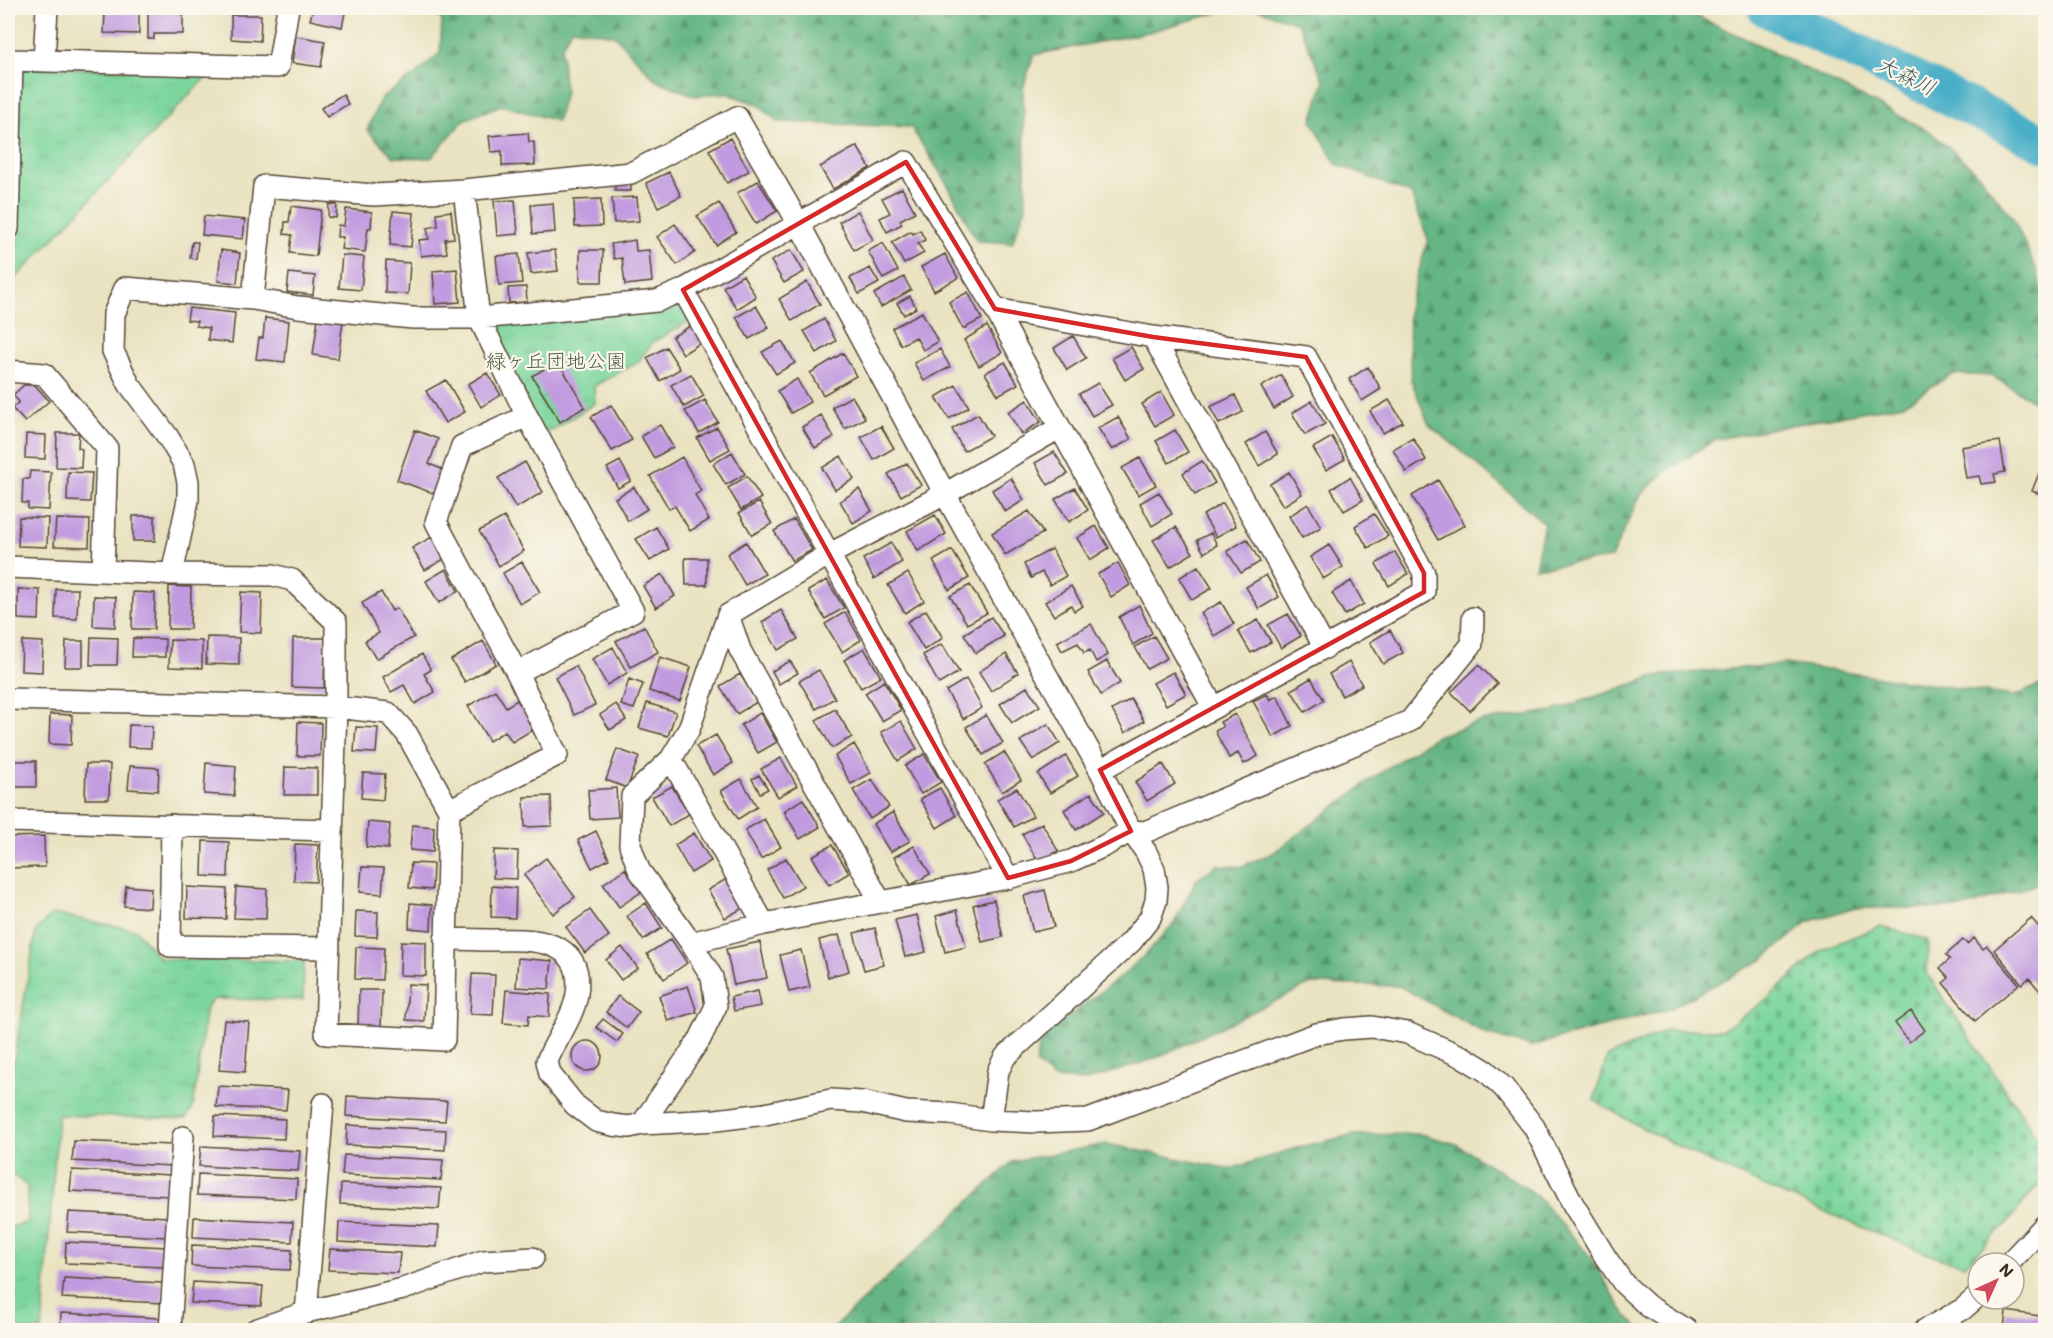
<svg xmlns="http://www.w3.org/2000/svg" width="2053" height="1338" font-family="Mali,'Klee One',sans-serif">
	<style>
		.grass { fill: url(#grass-tufts); stroke: #5c805d; stroke-width: 1.5 }
		.forest { fill: url(#forest-firs); stroke: #507051; stroke-width: 1.5 }
		.cemetery { fill: url(#cemetery-stones); stroke: #5c805d; stroke-width: 1.5 }
		.lines { fill: none; stroke-linecap: round; stroke-linejoin: round }
		.river { stroke: #48afc7; stroke-width: 38 }
		.building { fill: #c19bdf }
		.street-casing { stroke: #554636; stroke-width: 24 }
		.street { stroke: #fff; stroke-width: 21 }
		.marked { fill: none; stroke: #d62828; stroke-width: 4.5; stroke-linejoin: round }
		.labels { text-anchor: middle; stroke-width: 4.5; stroke-linejoin: round; paint-order: stroke }
		.park-label { font-size: 20px; fill: #4e5d44; stroke: #fbf7ec }
		.water-label { font-size: 21px; font-style: italic; fill: #405959; stroke: #fbf7ec }
	</style>
	<defs>
		<pattern id="grass-tufts" width="24" height="20" patternUnits="userSpaceOnUse" patternTransform="scale(1.5)"><rect width="24" height="20" fill="#7cd59c"/><path d="M3 7l-1-3M5 7V3M7 7l1-3M15 17l-1-3M17 17v-4M19 17l1-3" fill="none" stroke="#6cb786"/></pattern>
		<pattern id="forest-firs" width="22" height="20" patternUnits="userSpaceOnUse" patternTransform="scale(1.5)"><rect width="22" height="20" fill="#65b684"/><path d="M5 1l3.5 6h-7zM16 11l3.5 6h-7z" fill="#54946b"/></pattern>
		<pattern id="cemetery-stones" width="16" height="16" patternUnits="userSpaceOnUse" patternTransform="scale(1.5)"><rect width="16" height="16" fill="#7cd59c"/><path d="M2 7V4a2 2 0 0 1 4 0v3zM10 15v-3a2 2 0 0 1 4 0v3z" fill="#6cb786"/></pattern>
	</defs>
	<rect width="100%" height="100%" fill="#fbf7ec"/>
	<filter id="ink" filterUnits="userSpaceOnUse"><feTurbulence type="fractalNoise" baseFrequency=".0167" numOctaves="2"/><feDisplacementMap in="SourceGraphic" scale="12" xChannelSelector="R" yChannelSelector="G"/><feConvolveMatrix kernelMatrix="1 2 1 2 8 2 1 2 1" color-interpolation-filters="sRGB"/></filter>
	<filter id="wash" filterUnits="userSpaceOnUse"><feTurbulence type="fractalNoise" baseFrequency=".008" numOctaves="4" result="noise"/><feDisplacementMap in="SourceGraphic" scale="24" xChannelSelector="R" yChannelSelector="G"/><feGaussianBlur stdDeviation="1.35" result="paint"/><feColorMatrix in="noise" values="0 0 0 0 0 0 0 0 0 0 0 0 0 0 0 0 0 1.4 0 .05"/><feComposite in="paint" operator="in"/></filter>
	<g filter="url(#wash)">
		<rect width="100%" height="100%" fill="#e9e3c1"/>
		<path class="grass" d="M21 67 211 72 15 279Z
			M681 297 694 319 653 342 638 362 594 386 595 403 543 436 487 323Z
			M53 914 136 930 160 959 304 961 303 1000 214 999 206 1007 193 1108 186 1119 58 1115 42 1330H11L15 1291 8 1281V1228L28 1222 27 1186 8 1171V1095L36 930Z"/>
		<path class="forest" d="M424 8H1234L1149 32 1034 55 1023 88 1026 207 1012 243 977 241 946 182 911 127 778 122 757 104 725 93 695 96 656 80 614 35 572 28 561 48 565 93 557 121 501 105 464 120 431 158 394 157 367 130 381 98 415 75 440 53 442 20Z
			M1253 8H1679L1757 44 1929 131 1975 170 2013 218 2037 271 2045 302V411L2037 403 1992 376 1952 374 1904 404 1716 439 1666 471 1640 496 1611 558 1535 568 1544 523 1459 449 1429 425 1411 380 1408 309 1428 239 1411 194 1336 164 1312 121 1324 81 1298 23Z
			M1785 664 2014 696 2045 683V882L1961 908H1852L1808 922 1762 960 1669 1009 1531 1046 1488 1035 1399 986 1311 984 1156 1058 1086 1081 1054 1079 1036 1064 1038 1047 1053 1028 1123 975 1152 948 1174 923 1196 880 1217 865 1240 867 1273 853 1377 775 1436 736 1483 721 1553 711 1655 676Z
			M1420 1134 1456 1144 1534 1193 1590 1256 1621 1308 1639 1330H831L1013 1161 1107 1144 1230 1169 1299 1147 1352 1135Z"/>
		<path class="cemetery" d="M1880 926 1928 940 1927 974 2045 1149V1176L2009 1221 1965 1265 1938 1258C1822 1210 1702 1166 1594 1100L1607 1057 1667 1030H1722L1765 1001 1821 950Z"/>
		<g class="lines">
			<path class="river" d="M1766 8 2046 144"/>
		</g>
		<g id="blocks">
			<path class="building" d="M313 8H346L342 27 310 20Z
				M148 11 183 12V34H154V39H148Z
				M105 12 139 13V34L104 33Z
				M231 15H261L260 41 231 39Z
				M296 36 325 41 321 67 292 63Z
				M343 94 348 104 327 117 321 108Z
				M528 133 529 142H534L535 165 502 166V151L491 152 489 136Z
				M730 138 749 171 727 183 709 150Z
				M857 146 870 168 833 189 820 167Z
				M669 172 681 196 658 207 646 183Z
				M758 181 777 211 756 224 737 193Z
				M615 184H631V191H615Z
				M902 188 915 212 900 220 902 224 887 232 880 218 890 213 882 198Z
				M637 197 639 221 614 223 612 198Z
				M601 199 602 226 575 227 574 200Z
				M515 200 518 234 497 236 494 201Z
				M553 203 555 232 533 234 531 205Z
				M719 203 736 232 716 245 697 216Z
				M329 204 337 205 336 218 328 217Z
				M291 206 321 210 316 256 290 253 292 235 284 234 285 222H289Z
				M346 209 372 212 371 228H368L365 252 341 249 343 237H337L338 225 344 226Z
				M393 211 414 213 411 247 390 245Z
				M451 211 454 238 445 239 447 253 421 256 419 240 429 239 427 228 438 226 437 213Z
				M858 211 873 240 854 250 839 222Z
				M204 216 245 220 243 239 202 235Z
				M675 224 695 252 677 265 657 237Z
				M920 230 925 240 918 244 924 253 904 264 892 242 911 231 913 234Z
				M635 240 636 251 649 250 652 282 625 285 622 258 614 259 611 244Z
				M192 242H198L196 259 190 258Z
				M883 243 898 271 883 279 868 251Z
				M221 250 240 253 237 283 218 281Z
				M555 250 558 271 531 274 528 253Z
				M580 250H603L602 282H580Z
				M791 250 804 272 784 283 771 261Z
				M519 254 522 283 499 285 496 256Z
				M945 254 958 278 934 291 921 267Z
				M342 255 364 257 361 290 339 288Z
				M386 261 410 263 408 294 385 293Z
				M870 268 879 283 859 294 850 278Z
				M457 269 460 302 435 304 433 271Z
				M289 273 315 276 313 295 287 292Z
				M743 275 756 297 737 309 723 287Z
				M904 277 911 290 881 307 874 294Z
				M807 282 820 304 792 321 779 299Z
				M526 287 527 302 509 303 508 288Z
				M968 292 982 319 963 329 949 302Z
				M910 296 916 308 904 315 897 303Z
				M756 306 769 328 749 339 736 317Z
				M189 308 235 313 232 343 208 340 209 328 196 326 197 321 187 320Z
				M922 312 938 342 923 350 916 337 901 345 892 328Z
				M265 318 289 321 285 362 256 359 259 338H263Z
				M318 318 343 321 338 359 313 355Z
				M824 319 836 341 817 353 804 331Z
				M692 325 702 342 683 354 672 337Z
				M987 326 1002 353 979 366 964 340Z
				M1073 336 1086 358 1067 370 1054 348Z
				M782 341 795 363 776 374 762 352Z
				M666 347 680 369 660 381 647 358Z
				M1131 347 1144 369 1125 380 1112 358Z
				M940 349 950 367 924 381 914 363Z
				M843 353 856 376 823 395 810 373Z
				M558 361 585 407 560 422 532 376Z
				M1005 362 1018 384 998 395 985 373Z
				M1368 367 1381 389 1362 401 1349 379Z
				M487 373 501 395 481 407 468 384Z
				M691 374 704 396 684 407 671 385Z
				M1281 375 1293 397 1274 409 1261 387Z
				M797 379 810 402 791 413 777 391Z
				M446 380 465 412 445 423 426 391Z
				M1098 383 1112 405 1092 416 1079 394Z
				M24 385H35L49 401 25 422 12 408 19 402 13 395Z
				M956 385 969 407 949 419 936 397Z
				M1161 392 1174 415 1155 426 1142 404Z
				M1235 395 1243 412 1219 424 1210 407Z
				M852 396 865 418 845 429 832 407Z
				M705 400 718 422 699 433 685 411Z
				M1027 400 1041 422 1021 434 1008 412Z
				M1389 400 1403 422 1383 433 1370 411Z
				M1312 401 1325 424 1305 435 1292 413Z
				M611 405 632 440 612 451 591 417Z
				M978 414 991 436 964 451 952 429Z
				M821 415 834 437 815 448 802 427Z
				M1118 417 1131 439 1112 450 1098 428Z
				M660 425 673 447 654 458 641 436Z
				M881 426 894 448 874 460 861 437Z
				M717 427 730 449 710 460 697 438Z
				M415 430 438 439 429 464 447 471 438 495 397 480Z
				M1175 430 1188 452 1169 463 1156 441Z
				M1265 432 1278 454 1259 466 1246 444Z
				M57 433H79L78 448 82 449 81 468 56 467Z
				M26 434 46 435 45 459 25 458Z
				M1332 437 1345 459 1326 470 1313 448Z
				M1413 438 1426 460 1406 472 1393 449Z
				M2000 441 2005 472 1994 474 1996 482 1981 484 1979 476 1966 478 1961 447Z
				M732 452 745 474 726 485 713 464Z
				M1054 452 1068 474 1048 485 1035 463Z
				M841 456 854 479 835 490 822 468Z
				M682 457 701 491 695 495 709 520 690 531 675 506 669 509 650 476Z
				M1140 458 1156 485 1138 495 1122 468Z
				M2045 458H2046V496L2032 491Z
				M620 461 631 481 618 488 607 468Z
				M1202 461 1215 483 1195 495 1183 473Z
				M525 462 543 492 516 508 498 478Z
				M907 463 921 485 901 496 888 474Z
				M30 471 51 472 49 510 28 509V503H22L23 479H29Z
				M68 472 92 473 90 502 67 501Z
				M1289 472 1302 494 1283 506 1270 484Z
				M747 476 761 498 741 510 728 488Z
				M1350 477 1363 500 1344 511 1331 489Z
				M1011 478 1024 500 1005 512 992 490Z
				M1438 480 1465 525 1438 540 1412 496Z
				M634 487 647 509 628 521 615 498Z
				M1075 488 1088 510 1069 522 1055 499Z
				M859 489 872 511 853 523 840 501Z
				M1159 492 1172 514 1152 526 1140 503Z
				M759 502 772 524 752 535 739 513Z
				M1223 503 1236 526 1216 537 1203 515Z
				M1308 504 1321 527 1302 538 1289 516Z
				M1029 511 1043 533 1005 555 992 533Z
				M1374 514 1388 536 1368 548 1355 526Z
				M935 515 946 534 918 551 907 531Z
				M133 516H155V541H133Z
				M19 517 48 518 47 547 18 546Z
				M504 517 524 551 499 566 479 531Z
				M56 519 90 520 89 547 54 546Z
				M794 519 812 550 792 561 774 531Z
				M1096 526 1109 548 1090 560 1077 538Z
				M656 527 669 549 650 561 636 539Z
				M1176 527 1193 553 1170 567 1153 540Z
				M1211 533 1217 545 1204 553 1197 540Z
				M432 537 444 559 425 570 412 548Z
				M1247 539 1260 562 1241 573 1227 551Z
				M746 542 765 574 745 585 727 554Z
				M891 543 902 562 874 579 863 559Z
				M1329 545 1343 567 1323 579 1310 557Z
				M1052 549 1066 576 1050 585 1042 572 1031 578 1024 564Z
				M952 550 969 578 949 590 933 561Z
				M1395 552 1408 574 1389 586 1376 564Z
				M685 558H707V585H686Z
				M522 562 540 592 520 604 503 573Z
				M1118 563 1130 585 1111 597 1098 574Z
				M1198 566 1212 588 1192 600 1179 578Z
				M446 569 458 591 439 603 426 581Z
				M908 573 924 601 905 613 888 585Z
				M662 574 675 596 656 608 643 586Z
				M1266 575 1279 597 1259 609 1246 587Z
				M827 580 844 608 825 619 808 591Z
				M1351 581 1364 604 1345 615 1332 593Z
				M970 585 987 613 967 624 950 596Z
				M169 586 191 587 190 629H168Z
				M1071 586 1083 606 1074 611 1071 605 1054 616 1045 602Z
				M18 589 40 590 39 620 18 619Z
				M56 589H78L77 619 55 618Z
				M133 592 155 593 154 629H132Z
				M241 592 262 593 261 633 239 632Z
				M381 592 392 611 397 608 414 637 376 659 365 641 379 633 362 603Z
				M94 596 116 597 115 627 93 626Z
				M1221 602 1234 624 1214 636 1201 613Z
				M1139 605 1152 633 1133 645 1119 617Z
				M781 610 798 639 778 650 762 622Z
				M926 610 943 638 924 650 907 622Z
				M845 612 861 640 842 652 825 624Z
				M1288 614 1301 636 1281 648 1268 625Z
				M991 617 1004 636 976 653 964 634Z
				M1258 620 1271 642 1251 653 1238 631Z
				M1091 624 1108 655 1096 662 1090 650 1084 653 1078 643 1062 651 1057 642Z
				M644 626 658 652 631 667 616 641Z
				M1390 630 1403 653 1383 664 1370 642Z
				M1154 636 1167 658 1147 669 1135 647Z
				M91 637 118 638 117 665H90Z
				M207 637 239 638V665L206 664Z
				M133 638 165 639V657H132Z
				M293 638H325L324 688 292 687Z
				M170 640 202 641V668L169 667Z
				M22 641 43 642 42 672 21 671Z
				M66 641H83V667H65Z
				M483 641 496 664 465 682 451 660Z
				M942 644 959 672 939 684 923 655Z
				M613 647 627 673 607 685 592 659Z
				M864 648 881 677 861 688 844 660Z
				M422 654 431 670 424 674 435 692 415 704 404 685 391 692 383 677Z
				M1006 654 1018 673 991 691 979 672Z
				M660 657 691 667 680 701 649 691Z
				M790 661 798 673 779 684 772 671Z
				M1107 661 1120 683 1101 695 1088 672Z
				M1349 662 1362 685 1342 696 1329 674Z
				M1479 665 1497 684 1470 711 1451 692Z
				M576 666 595 705 574 715 555 677Z
				M819 670 835 698 816 709 799 681Z
				M1173 672 1186 694 1166 705 1153 683Z
				M740 674 757 702 737 714 720 686Z
				M1311 678 1324 700 1305 712 1291 690Z
				M629 679 643 684 634 709 621 705Z
				M966 679 982 708 963 719 946 691Z
				M884 681 901 710 882 721 865 693Z
				M1027 687 1040 706 1012 723 1000 704Z
				M495 690 506 707 517 700 534 729 512 742 505 731 489 741 468 706Z
				M1267 694 1270 700 1277 696 1292 726 1273 737 1253 701Z
				M1131 699 1144 721 1125 733 1112 710Z
				M647 703 676 712 668 736 639 728Z
				M616 704 626 720 610 730 600 715Z
				M835 709 852 737 832 748 816 720Z
				M760 713 777 742 758 753 741 725Z
				M50 714 72 715 71 745 49 744Z
				M1235 714 1258 756 1244 764 1238 753 1229 758 1215 731 1223 727 1220 722Z
				M986 715 1003 743 983 755 966 727Z
				M901 721 917 749 898 761 881 732Z
				M298 722 321 723 320 756H297Z
				M1048 724 1060 743 1033 760 1020 741Z
				M129 725 152 726 151 748 128 747Z
				M356 727 378 728 376 753 354 752Z
				M716 735 733 763 713 775 696 746Z
				M854 744 871 773 851 784 835 756Z
				M617 749 639 757 627 788 606 780Z
				M1004 752 1021 780 1002 792 985 764Z
				M924 754 941 782 921 794 905 766Z
				M1066 756 1078 776 1050 793 1038 774Z
				M781 758 797 786 778 797 761 769Z
				M8 761H36V787H8Z
				M206 763 236 766 234 796 204 794Z
				M86 764H110L109 799H85Z
				M1163 764 1175 784 1147 801 1135 782Z
				M130 766 159 768 158 791 128 789Z
				M285 767 317 768V795H284Z
				M363 773 385 774 383 800 361 798Z
				M759 775 768 789 760 793 752 779Z
				M741 779 757 807 738 819 721 791Z
				M872 779 889 807 870 819 853 790Z
				M672 786 689 814 669 826 652 797Z
				M616 788 618 817 590 819 588 790Z
				M940 788 956 816 937 828 920 799Z
				M1017 788 1033 816 1014 827 997 799Z
				M1091 793 1104 812 1076 830 1064 810Z
				M551 796 552 826 525 827 524 797Z
				M803 799 820 827 800 839 784 811Z
				M893 812 910 841 890 852 873 824Z
				M764 819 781 847 761 859 745 830Z
				M368 822 390 824 388 849 366 847Z
				M1042 823 1058 851 1039 863 1022 834Z
				M412 825 434 827 433 852 410 850Z
				M596 831 609 859 592 868 578 840Z
				M694 833 711 861 691 873 675 845Z
				M44 836 45 867 8 868V837Z
				M203 841 229 842 228 877 202 876Z
				M295 844 318 845 316 882 294 881Z
				M832 845 849 873 829 885 812 856Z
				M914 846 930 874 911 885 894 857Z
				M494 850 518 851 517 879 493 878Z
				M546 858 575 897 553 914 524 875Z
				M786 858 803 886 783 898 767 870Z
				M411 863 433 864 432 890 409 888Z
				M362 867 384 868 382 894 360 892Z
				M625 869 641 892 619 907 603 884Z
				M728 878 745 907 725 918 708 890Z
				M126 886 151 888 150 908 124 906Z
				M492 886 516 888 515 918 491 917Z
				M187 887 227 889 226 919 186 918Z
				M236 887 267 889 266 919 234 918Z
				M1045 890 1054 927 1033 932 1024 896Z
				M994 900 1003 937 982 942 973 905Z
				M410 903 432 905 431 930 409 928Z
				M646 903 662 928 643 940 627 916Z
				M590 910 609 936 585 953 566 927Z
				M957 910 966 947 945 952 936 916Z
				M356 911 378 912 377 937 355 936Z
				M917 915 926 952 905 957 895 920Z
				M2031 918 2046 935V998L2029 978 2022 984 1994 950Z
				M875 928 884 965 864 970 854 933Z
				M839 935 849 971 828 977 819 940Z
				M1974 938 1983 949 1987 946 2019 984 1975 1021 1943 983 1949 978 1940 968 1950 959 1946 955 1963 940 1967 944Z
				M671 939 687 963 664 979 647 954Z
				M401 941 426 942V976L400 975Z
				M760 942 767 978 734 985 726 949Z
				M356 947 384 948 382 980 355 979Z
				M622 947 638 968 621 980 606 960Z
				M801 950 810 987 789 992 780 955Z
				M518 958 552 961 549 989 516 987Z
				M472 974 495 975 493 1015 470 1014Z
				M408 984 426 985 424 1021 406 1020Z
				M688 986 697 1012 668 1021 659 996Z
				M359 990H382L381 1029 358 1028Z
				M506 990 550 994 549 1017 529 1015 528 1025 503 1023Z
				M758 991 761 1006 734 1011 731 997Z
				M618 996 639 1012 627 1028 606 1012Z
				M1911 1011 1925 1030 1909 1042 1895 1023Z
				M603 1019 623 1034 617 1042 596 1027Z
				M224 1020 249 1022 245 1072 219 1070Z
				M572 1056a15 15 0 1 1 30 0a15 15 0 1 1-30 0Z
				M218 1086 288 1090 286 1110 216 1107Z
				M347 1096 447 1101 445 1121 346 1116Z
				M215 1116 285 1119 284 1139 214 1136Z
				M347 1125 446 1130 445 1150 346 1145Z
				M74 1141 173 1145 172 1166 72 1161Z
				M201 1146 300 1151 298 1171 199 1166Z
				M344 1155 443 1160 441 1180 342 1175Z
				M72 1170 171 1175 170 1196 70 1191Z
				M198 1174 297 1179 296 1199 197 1195Z
				M341 1184 441 1188 439 1209 340 1204Z
				M69 1212 168 1217 166 1237 67 1232Z
				M194 1217 293 1222 292 1242 193 1237Z
				M339 1222 439 1226 437 1247 338 1242Z
				M66 1242 166 1247 164 1267 65 1263Z
				M192 1245 292 1250 290 1270 191 1266Z
				M330 1249 400 1253 398 1273 328 1270Z
				M64 1278 163 1283 162 1303 62 1298Z
				M193 1282 263 1286 261 1306 191 1303Z
				M2006 1311 2046 1317V1330H2004Z
				M61 1313 161 1318 160 1330H60Z"/>
		</g>
	</g>
	<g filter="url(#ink)">
		<use href="#blocks" fill-opacity="0" stroke="#554636" stroke-width="1.5"/>
		<g class="lines">
			<defs>
				<path id="street" d="M8 60 278 67 288 8
					M44 61 47 8
					M464 190 479 318 527 416 633 611 517 673
					M8 229 12 60
					M683 290 1008 878
					M253 299 264 186 374 195 464 190 631 173 737 117 798 222 945 494 1100 770 1131 831 1146 852 1154 869 1157 887 1156 901 1150 918 1131 942 1005 1057 998 1071 991 1120
					M995 309 1153 337 1306 357 1424 573V592C1317 653 1208 710 1100 770
					M1153 337 1325 648
					M8 371 44 374 107 448 103 571
					M8 567 172 574 273 575 292 580 336 622V707L326 1034 444 1040 449 810 407 734 388 713 336 707 8 699
					M172 574 188 500V482L184 464 168 437 129 384 113 351 114 314 125 288 253 299 298 307 413 318H479L657 301 683 290 906 162 995 309 1213 707
					M728 615 740 650 880 901
					M671 759 764 924
					M449 810 557 755 517 673 436 522 462 446 527 416
					M8 821 331 830
					M172 825 170 946 329 948
					M445 939C461 939 476 940 492 940 530 939 585 937 577 994 574 1016 555 1041 547 1061L550 1074 575 1105 596 1121 613 1125 629 1127 642 1124 716 1120 765 1114 831 1100 862 1102 906 1112 950 1114 991 1120 1036 1122 1088 1120 1316 1034 1344 1029 1372 1027 1407 1033 1463 1057 1486 1071 1504 1088 1534 1127 1573 1204 1606 1258 1624 1284 1648 1306 1687 1330
					M691 943 764 924 1008 878 1071 861 1104 846 1131 831 1145 832 1410 721 1472 644 1473 618
					M642 1124 700 1039 716 1006 712 977 691 943 639 870 630 845 632 796 671 759 689 729 728 615 828 555 945 494 1059 428
					M2009 1263 2046 1224
					M306 1313 323 1104
					M170 1330 183 1137
					M255 1330 310 1311 403 1289 483 1261 533 1258
					M1925 1330 1963 1309 1978 1296"/>
			</defs>
			<use href="#street" class="street-casing"/>
			<use href="#street" class="street"/>
		</g>
	</g>
	<path class="marked" d="M906 162 995 309 1153 337 1306 357 1424 573V592L1100 770 1131 831 1071 861 1008 878 683 290Z"/>
	<g class="labels">
		<g class="park-label">
			<text x="556" y="368">緑ヶ丘団地公園</text>
		</g>
		<g class="water-label">
			<text transform="translate(1906 76) rotate(26)" y="7">大森川</text>
		</g>
	</g>
	<rect width="2053" height="1338" fill="none" stroke="#fbf7ec" stroke-width="30"/>
	<g transform="translate(1996 1281) rotate(45)"><circle r="28" fill="#fbf7ec" stroke="#aea59a" stroke-width="1.5"/>
	<path d="M0-4.5L10 22L0 15L-10 22Z" fill="#d1495b"/>
	<text y="-9" font-size="16" font-weight="bold" text-anchor="middle" fill="#3b2a1e">N</text>
	</g>
</svg>
